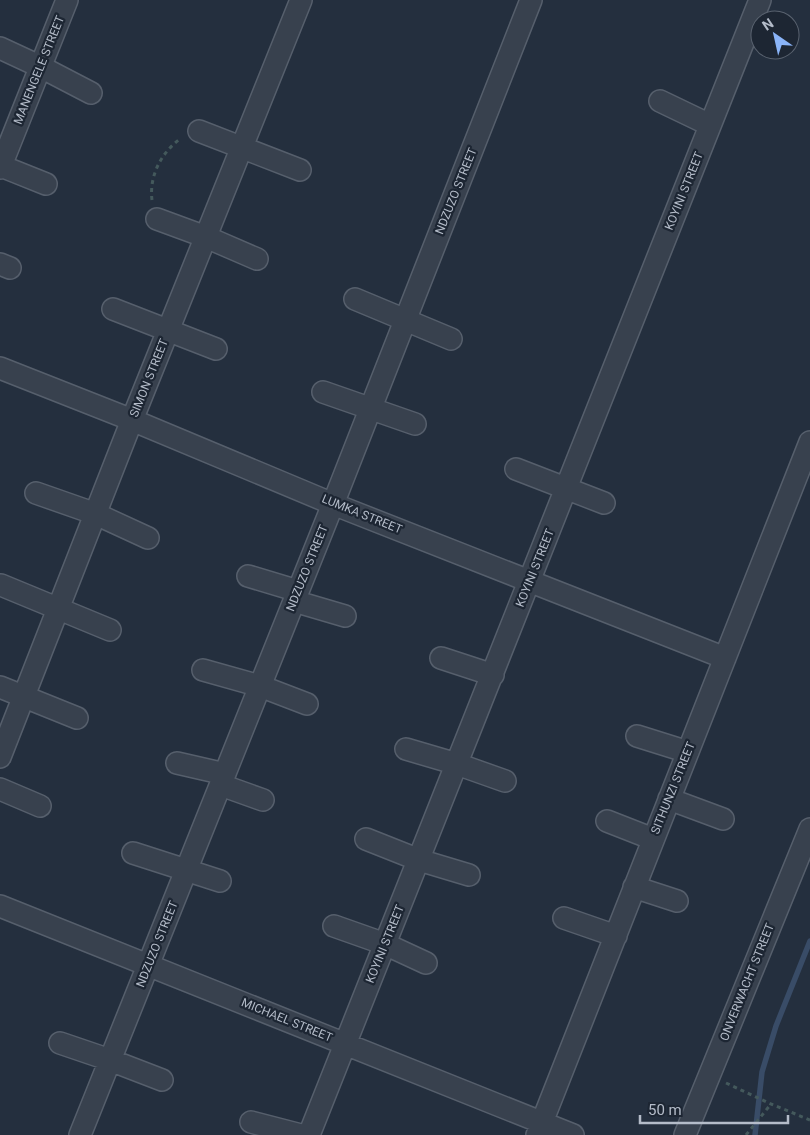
<svg xmlns="http://www.w3.org/2000/svg" width="810" height="1135" font-family="Roboto,sans-serif">
	<style>
		.lines { fill: none; stroke-linecap: round; stroke-linejoin: round }
		.stream { stroke: #394c67; stroke-width: 5.5 }
		.minor-casing { stroke: #565f6c; stroke-width: 24 }
		.path { stroke: #44595c; stroke-width: 3; stroke-dasharray: 4 4; stroke-linecap: butt }
		.minor { stroke: #38414e; stroke-width: 21 }
		.labels { text-anchor: middle; stroke-width: 4.5; stroke-linejoin: round; paint-order: stroke }
		.street-label { font-size: 12px; fill: #b4bcc9; stroke: #1d2633 }
	</style>
	<rect width="100%" height="100%" fill="#242f3e"/>
	<g class="lines">
		<path class="stream" d="M755 1135 762 1072 776 1026 810 941"/>
		<defs>
			<path id="minor" d="M0 48 41 67 91 93
				M660 101 710 125
				M199 131 300 170
				M1 166 46 184
				M0 168 67 0
				M157 219 206 237 257 259
				M0 264 10 268
				M355 299 451 339
				M113 309 216 349
				M0 368 132 420 333 504 725 658
				M323 392 415 424
				M516 469 604 503
				M36 493 96 514 148 538
				M248 576 298 591
				M1 585 110 630
				M294 601 345 616
				M441 658 493 675
				M203 670 260 686 307 704
				M0 687 77 718
				M637 736 688 752
				M406 749 457 764 505 781
				M0 757 132 420 301 0
				M177 763 225 774
				M221 785 263 800
				M0 789 40 806
				M669 799 723 819
				M607 821 653 839
				M366 839 419 860 469 875
				M133 853 220 881
				M634 887 677 901
				M0 906 573 1135
				M564 918 616 936
				M334 926 385 944 426 963
				M60 1043 110 1060 162 1080
				M251 1122 301 1135
				M80 1135 333 504 531 0
				M309 1135 760 0
				M537 1135 810 442
				M685 1135 810 829"/>
		</defs>
		<use href="#minor" class="minor-casing"/>
		<path class="path" d="M152 200C149 176 161 153 180 139
			M726 1083 771 1104 810 1120
			M746 1135 771 1104"/>
		<use href="#minor" class="minor"/>
	</g>
	<g class="labels">
		<g class="street-label">
			<text transform="translate(39 70) rotate(-68)" y="4">MANENGELE STREET</text>
			<text transform="translate(456 191) rotate(-68)" y="4">NDZUZO STREET</text>
			<text transform="translate(684 191) rotate(-68)" y="4">KOYINI STREET</text>
			<text transform="translate(149 378) rotate(-68)" y="4">SIMON STREET</text>
			<text transform="translate(362 514) rotate(22)" y="4">LUMKA STREET</text>
			<text transform="translate(307 568) rotate(-68)" y="4">NDZUZO STREET</text>
			<text transform="translate(535 568) rotate(-68)" y="4">KOYINI STREET</text>
			<text transform="translate(673 788) rotate(-68)" y="4">SITHUNZI STREET</text>
			<text transform="translate(157 944) rotate(-68)" y="4">NDZUZO STREET</text>
			<text transform="translate(385 944) rotate(-68)" y="4">KOYINI STREET</text>
			<text transform="translate(747 982) rotate(-68)" y="4">ONVERWACHT STREET</text>
			<text transform="translate(287 1020) rotate(22)" y="4">MICHAEL STREET</text>
		</g>
	</g>
	<g transform="translate(775 35) rotate(326)"><circle r="24" fill="#1d2633" stroke="#59626f"/>
	<path d="M0-4L9 19L0 12L-9 19Z" fill="#8ab4f8"/>
	<text y="-8" font-size="14" font-weight="bold" text-anchor="middle" fill="#b4bcc9">N</text>
	</g>
	<path d="M640 1115v8h148v-8" fill="none" stroke="#b4bcc9" stroke-width="2.5"/>
	<text x="648" y="1115" font-size="15" fill="#b4bcc9" stroke="#1d2633" stroke-width="4" paint-order="stroke">50 m</text>
</svg>
